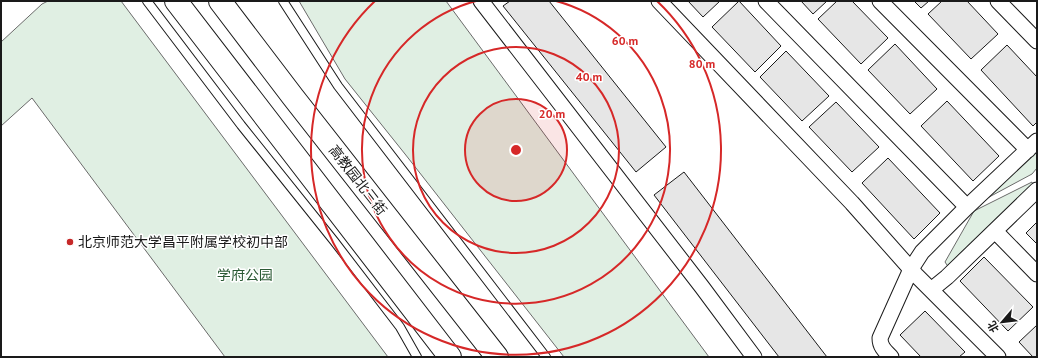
<svg xmlns="http://www.w3.org/2000/svg" width="1038" height="358" font-family="'PT Sans','Noto Sans SC',sans-serif">
	<style>
		.green { fill: #e0efe3; stroke: #6a6a6a }
		.building { fill: #e6e6e6; stroke: #1a1a1a }
		.lines { fill: none; stroke-linecap: round; stroke-linejoin: round }
		.lane-casing { stroke: #1a1a1a; stroke-width: 10 }
		.street-casing { stroke: #1a1a1a; stroke-width: 17 }
		.primary-casing { stroke: #1a1a1a; stroke-width: 24 }
		.lane { stroke: #fff; stroke-width: 8 }
		.street { stroke: #fff; stroke-width: 15 }
		.primary { stroke: #fff; stroke-width: 22 }
		.ring { fill: none; stroke: #d62828; stroke-width: 2 }
		.poi-dot { fill: #c62828; stroke: #fff; stroke-width: 1.5 }
		.labels { text-anchor: middle; stroke-width: 3; stroke-linejoin: round; paint-order: stroke }
		.street-label { font-size: 14px; fill: #1a1a1a; stroke: #fff }
		.poi-label { font-size: 14px; fill: #1a1a1a; stroke: #fff; text-anchor: start }
		.park-label { font-size: 14px; fill: #2b5a34; stroke: #fff }
		.centre { fill: #d62828; stroke: #fff; stroke-width: 2 }
		.ring-label { font-size: 12px; text-anchor: middle; font-weight: bold; fill: #d62828; stroke: #fff; stroke-width: 3; stroke-linejoin: round; paint-order: stroke }
	</style>
	<rect width="100%" height="100%" fill="#fff"/>
	<path class="green" d="M48 1H121L388 357H225L32 98 1 126V42L42 4Z
		M299 1H446L709 357H564L405 154 345 79Z
		M1037 147V168L1032 174 978 203Z
		M1032 182 1033 186 949 268 945 262 974 211Z"/>
	<path class="building" d="M510 1H549L666 147 636 172 503 6Z
		M688 1H720L703 17Z
		M739 1 781 46 755 72 712 27Z
		M801 1H827L813 14Z
		M837 1H852L888 38 861 64 818 19Z
		M914 1H929L921 8Z
		M942 1H967L998 34 971 59 928 14Z
		M895 44 937 89 910 114 868 70Z
		M1007 45 1037 77V122L1033 126 981 70Z
		M786 51 829 96 802 121 760 77Z
		M947 101 999 156 973 181 921 126Z
		M836 102 879 147 852 172 809 127Z
		M888 158 940 213 914 239 862 183Z
		M684 172 827 357H779L654 195Z
		M1037 222V244L1026 233Z
		M984 257 1033 307 1008 331 960 281Z
		M925 311 965 352 959 357H921L900 335Z
		M1037 325V357H1033L1019 342Z"/>
	<g class="lines">
		<defs>
			<path id="lane" d="M147 1 241 125 334 241 400 327 417 357
				M283 1 338 86 546 357"/>
			<path id="street" d="M481 1 702 287 754 357
				M659 1 852 203 916 275 998 357
				M766 1 967 207
				M880 1 1028 150
				M998 1 1037 41
				M995 231 1037 274
				M931 290 947 277 1037 190
				M891 357C885 351 880 347 880 338L911 269 922 252 967 207 1037 141"/>
			<path id="primary" d="M176 1 450 357
				M220 1 293 97 497 357"/>
		</defs>
		<use href="#lane" class="lane-casing"/>
		<use href="#street" class="street-casing"/>
		<use href="#primary" class="primary-casing"/>
		<use href="#lane" class="lane"/>
		<use href="#street" class="street"/>
		<use href="#primary" class="primary"/>
	</g>
	<circle cx="516" cy="150" r="51" fill="#d62828" fill-opacity=".12"/>
	<g class="ring">
		<circle cx="516" cy="150" r="51"/>
		<circle cx="516" cy="150" r="103"/>
		<path d="M556 1A154 154 0 1 1 476 1"/>
		<path d="M657 1A205 205 0 1 1 375 1"/>
	</g>
	<circle class="poi-dot" cx="70" cy="242" r="4"/>
	<g class="labels">
		<g class="street-label">
			<text transform="translate(358 180) rotate(52)" y="5">高教园北三街</text>
		</g>
		<g class="poi-label">
			<text x="78" y="247">北京师范大学昌平附属学校初中部</text>
		</g>
		<g class="park-label">
			<text x="245" y="280">学府公园</text>
		</g>
	</g>
	<circle cx="516" cy="150" r="6" class="centre"/>
	<g class="ring-label">
		<text x="625" y="45">60 m</text>
		<text x="702" y="68">80 m</text>
		<text x="589" y="81">40 m</text>
		<text x="552" y="118">20 m</text>
	</g>
	<rect width="1038" height="358" fill="none" stroke="#1a1a1a" stroke-width="4"/>
	<g transform="translate(1002 322) rotate(242)" stroke="#ffffff" stroke-width="3" paint-order="stroke">
	<path d="M0-3L7 15L0 10L-7 15Z" fill="#1a1a1a"/>
	<text y="-6" font-size="11" font-weight="bold" text-anchor="middle" fill="#1a1a1a">北</text>
	</g>
</svg>
